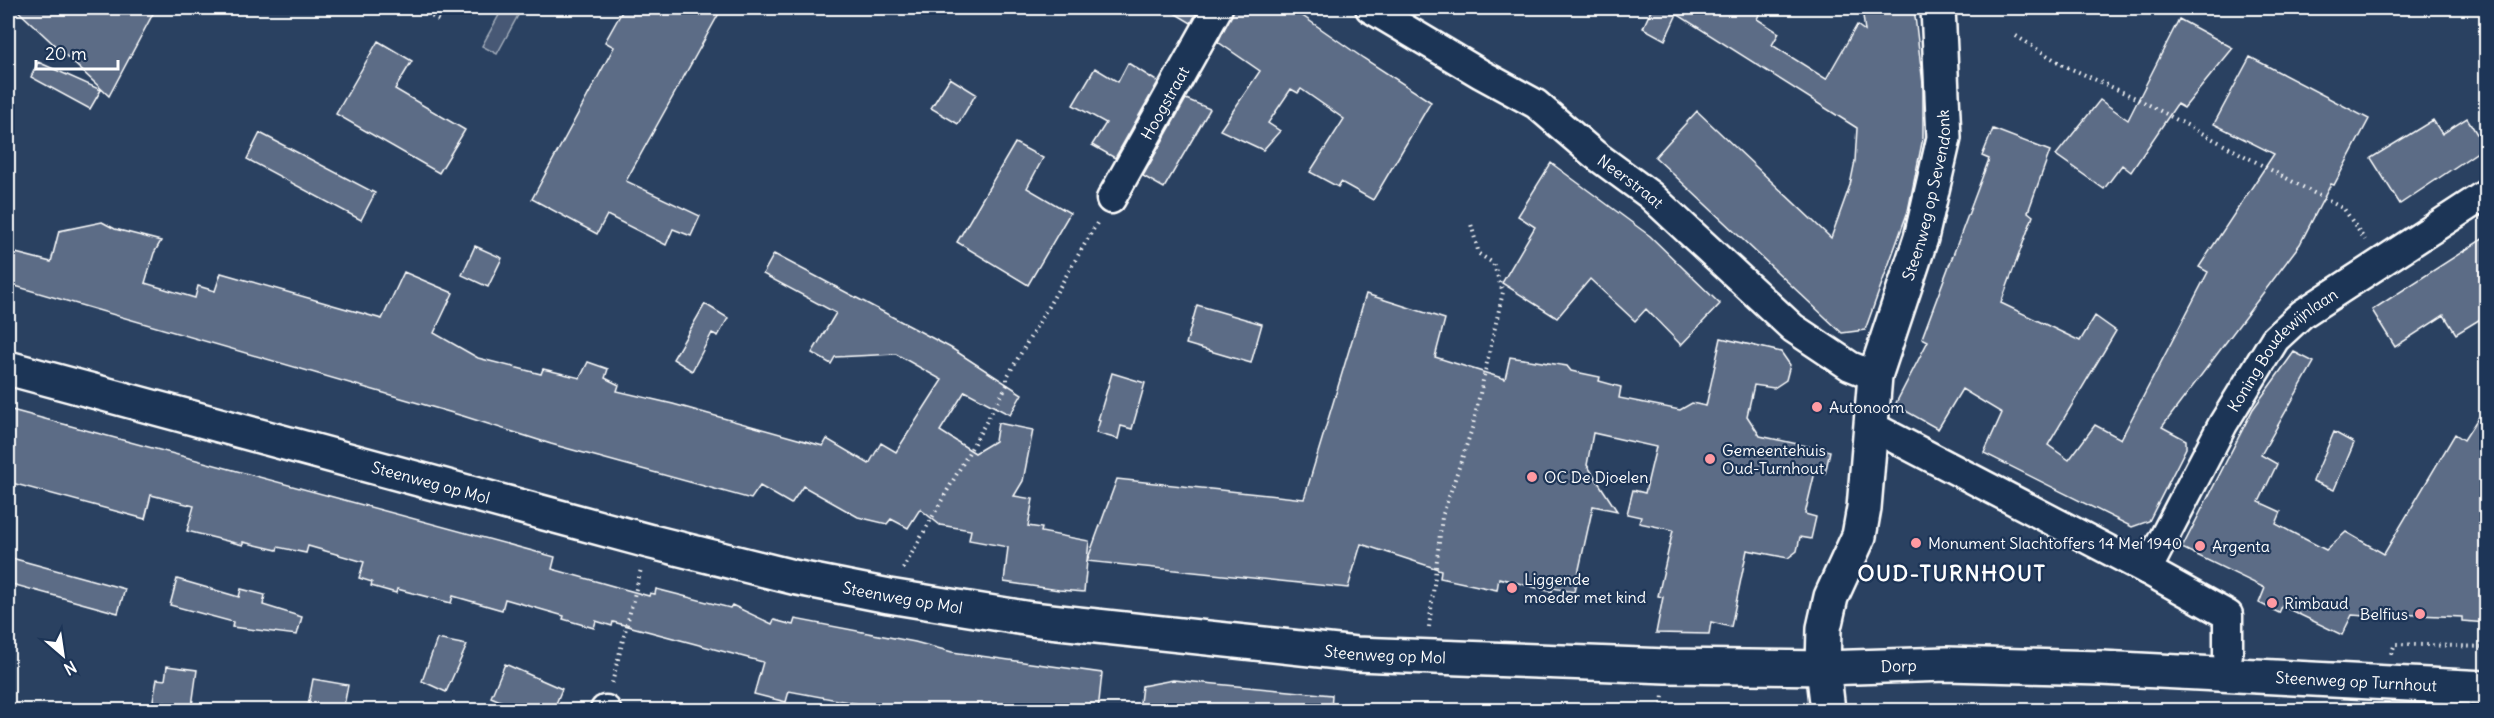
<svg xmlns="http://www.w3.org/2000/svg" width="2494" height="718" font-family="Delius,sans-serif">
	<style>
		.green { fill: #465975; stroke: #a2acba; stroke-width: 1.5 }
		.building { fill: #5b6c86; stroke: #fff; stroke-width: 1.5 }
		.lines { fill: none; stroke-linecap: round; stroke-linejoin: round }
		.street-casing { stroke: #fff; stroke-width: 33 }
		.secondary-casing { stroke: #fff; stroke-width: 38 }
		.primary-casing { stroke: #fff; stroke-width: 38 }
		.path { stroke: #fff; stroke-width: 4; stroke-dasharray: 1.5 4.5; stroke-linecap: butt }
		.street { stroke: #1d3557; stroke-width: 28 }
		.secondary { stroke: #1d3557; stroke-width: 33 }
		.primary { stroke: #1d3557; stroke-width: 33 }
		.poi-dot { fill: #ff9aa2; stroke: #1d3557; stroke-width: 2 }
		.labels { text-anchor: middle; stroke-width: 4.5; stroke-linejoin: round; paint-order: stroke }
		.street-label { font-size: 16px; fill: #fff; stroke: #1d3557 }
		.poi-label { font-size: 16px; fill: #fff; stroke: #1d3557; text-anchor: start }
		.district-label { font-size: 22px; font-weight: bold; letter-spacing: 1.5px; fill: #fff; stroke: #1d3557 }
	</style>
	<rect width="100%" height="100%" fill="#2a4161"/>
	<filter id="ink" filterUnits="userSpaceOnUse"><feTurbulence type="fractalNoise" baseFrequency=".0167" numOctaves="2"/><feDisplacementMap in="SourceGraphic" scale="12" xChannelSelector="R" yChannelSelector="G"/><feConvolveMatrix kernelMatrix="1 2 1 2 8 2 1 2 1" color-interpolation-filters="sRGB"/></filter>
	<g filter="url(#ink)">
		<path class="green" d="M503 8H522L497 54 482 46Z"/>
		<path class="building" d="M15 8H156L109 96Z
			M624 8H722L626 181 700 216 691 236 673 229 666 245 607 215 597 234 532 199 614 47 605 42Z
			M1166 8H1199L1191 23Z
			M1234 8H1291L1363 58 1431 102 1373 200 1341 182 1338 187 1310 172 1344 119 1301 89 1298 93 1291 89 1268 123 1280 131 1263 150 1220 130 1260 71 1218 42Z
			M1652 8H1762L1757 19 1779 33 1772 45 1826 79 1857 25 1865 31 1862 8H1914L1923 84V138L1908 211 1865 330 1842 333 1655 157 1697 111 1831 238 1850 185 1855 161 1857 128 1677 14 1665 40 1643 28Z
			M2179 19 2233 48 2184 108 2177 104 2131 172 2122 165 2104 189 2056 155 2100 100 2128 120Z
			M378 41 412 61 395 89 465 130 439 173 336 114Z
			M2250 57 2369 119 2334 185 2331 184 2300 244 2162 427 2186 440V448L2149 521 2132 527 1984 453 2002 413 1962 389 1938 429 1895 405 1928 341 1922 338 1989 159 1982 156 1993 129 2050 151 2028 212 2033 216 2001 303 2080 341 2095 316 2116 331 2048 445 2069 460 2095 425 2121 439 2208 272 2199 267 2274 154 2214 124Z
			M38 62 101 90 90 109 31 77Z
			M1128 63 1158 82 1115 158 1092 145 1106 123 1073 105 1095 68 1118 82Z
			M950 78 976 94 958 124 931 108Z
			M1186 99 1210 109 1164 188 1143 176Z
			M2467 118 2485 147 2400 204 2371 158 2433 120 2442 134Z
			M260 133 375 193 361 220 247 159Z
			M1015 143 1043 158 1027 188 1070 213 1028 285 957 242Z
			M1551 163 1650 236 1720 304 1681 345 1646 309 1635 321 1590 279 1557 318 1502 283 1535 227 1518 216Z
			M102 222 115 229 161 241 154 253 145 283 195 298 198 286 215 291 221 273 382 319 404 272 453 293 434 333 478 358 541 374 543 369 580 378 588 362 608 369 605 378 619 385 617 391 673 404 823 446 827 439 869 464 881 443 896 452 942 380 896 354 835 357 831 364 812 353 836 313 763 274 774 254 951 348 1022 394 1010 415 965 391 940 431 975 453 995 441 998 423 1033 430 1023 481 1014 496 1033 499 1028 526 1042 528 1041 532 1089 541 1087 561 1117 479 1304 499 1366 294 1445 319 1435 357 1505 379 1510 357 1567 366 1571 371 1600 377 1599 381 1621 387 1619 398 1680 410 1692 403 1706 406 1721 338 1781 352 1790 365 1786 380 1774 388 1754 385 1747 416 1760 436 1830 451 1825 474 1815 472 1805 514 1816 517 1811 539 1800 537 1797 551 1788 558 1747 550 1731 627 1711 622 1709 634 1656 633 1663 597 1658 596 1673 530 1639 523 1641 517 1627 514 1633 490 1645 493 1656 447 1593 433 1587 465 1617 511 1593 506 1574 592 1553 588 1552 592 1499 578 1497 590 1440 578 1441 570 1361 544 1348 588 1087 561 1084 592 1059 590 1004 582 1008 547 969 540 971 530 940 525 920 509 908 528 891 519 887 524 858 517 803 486 791 504 760 486 751 499 551 444 463 416 8 284V251L51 262 59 231Z
			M2487 236V315L2456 334 2444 315 2395 347 2372 310Z
			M475 246 502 258 488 287 462 275Z
			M705 304 728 318 718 336 712 333 692 371 673 359Z
			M1197 305 1262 324 1251 363 1186 344Z
			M2294 352 2314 362 2261 455 2277 464 2259 502 2281 512 2276 524 2326 550 2346 532 2384 554 2455 434 2464 440 2487 404V623L2462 621V617L2396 614 2395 618 2352 615 2342 635 2282 606 2279 613 2259 603 2265 588 2182 548 2253 409Z
			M1112 373 1145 383 1132 429 1121 426 1118 439 1096 433 1100 421 1098 420Z
			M8 409 555 557 552 569 649 596 650 593 655 594 656 589 730 608 732 605 772 624 774 620 793 625 795 619 915 642 952 652 1102 673 1098 711H897L789 691 786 702 754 694 763 662 613 622 612 626 596 621 594 628 563 619 564 616 505 599 502 610 453 596 451 603 397 589 396 593 371 586 372 582 359 578 364 562 308 546 306 553 278 547 277 550 243 542V545L187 531 194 506 151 495 145 519 8 482Z
			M2334 432 2354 443 2334 490 2313 481Z
			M8 557 125 589 118 613 8 583Z
			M177 579 239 597 241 589 265 595 263 605 302 617 297 635 232 627 233 622 170 605Z
			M437 639 467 645 446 692 422 681Z
			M505 664 562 689 553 711H524L491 697Z
			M167 666 197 670 192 706 153 701 157 679 165 680Z
			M313 679 348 685 343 711H307Z
			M1173 680 1332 695 1331 711H1139L1142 686Z"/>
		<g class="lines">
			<defs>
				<g id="street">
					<path id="s1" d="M1370 8 1481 74 1536 104 1594 154 1650 195 1793 328 1850 366 1875 376"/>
					<path id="s2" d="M1111 199 1218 8"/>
					<path d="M1871 426 2147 570 2228 615V654"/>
					<path id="s3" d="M2147 570 2223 424 2275 339 2302 314 2486 194"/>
					<path d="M605 710H606"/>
				</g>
				<g id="secondary">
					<path id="s4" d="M1828 710 1823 668 1824 628 1831 597 1859 536 1864 508 1875 376 1921 238 1944 138 1938 8"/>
				</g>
				<g id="primary">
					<path id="s5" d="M8 368 648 541 793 577 889 596 1031 619 1356 654 1667 666 1823 668 1947 664 2101 668 2486 688"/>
				</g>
			</defs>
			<use href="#street" class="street-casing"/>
			<use href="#secondary" class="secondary-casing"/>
			<use href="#primary" class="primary-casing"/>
			<path class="path" d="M416 8 440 21
				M2016 36 2063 65 2138 99 2344 209 2365 240
				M903 569 1007 385V377L1097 223
				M1429 627 1442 517 1472 429 1503 292 1493 263 1479 254 1471 224
				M2391 654 2395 644 2486 647
				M612 683 641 569
				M1662 710 1663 694"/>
			<use href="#street" class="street"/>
			<use href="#secondary" class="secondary"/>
			<use href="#primary" class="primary"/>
		</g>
	</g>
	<g class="poi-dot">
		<circle cx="1817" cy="407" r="6"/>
		<circle cx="1710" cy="459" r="6"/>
		<circle cx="1532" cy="477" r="6"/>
		<circle cx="1916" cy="543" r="6"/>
		<circle cx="2200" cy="546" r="6"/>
		<circle cx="1512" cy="588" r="6"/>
		<circle cx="2272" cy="603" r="6"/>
		<circle cx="2420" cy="614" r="6"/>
	</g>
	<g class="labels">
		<g class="street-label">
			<text dy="6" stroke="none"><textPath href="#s2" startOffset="110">Hoogstraat</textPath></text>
			<text dy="6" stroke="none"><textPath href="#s1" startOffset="314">Neerstraat</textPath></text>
			<text dy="6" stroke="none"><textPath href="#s4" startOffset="531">Steenweg op Sevendonk</textPath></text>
			<text dy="6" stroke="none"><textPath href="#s3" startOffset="261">Koning Boudewijnlaan</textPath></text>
			<text dy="6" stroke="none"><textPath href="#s5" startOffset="438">Steenweg op Mol</textPath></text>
			<text dy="6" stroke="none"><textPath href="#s5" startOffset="924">Steenweg op Mol</textPath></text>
			<text dy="6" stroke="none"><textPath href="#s5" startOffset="1410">Steenweg op Mol</textPath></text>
			<text dy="6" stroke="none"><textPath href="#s5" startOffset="1924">Dorp</textPath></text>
			<text dy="6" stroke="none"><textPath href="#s5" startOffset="2382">Steenweg op Turnhout</textPath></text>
		</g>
		<g class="poi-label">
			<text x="1829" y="413">Autonoom</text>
			<text x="1722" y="456">Gemeentehuis<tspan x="1722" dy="18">Oud-Turnhout</tspan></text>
			<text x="1544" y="483">OC De Djoelen</text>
			<text x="1928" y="549">Monument Slachtoffers 14 Mei 1940</text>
			<text x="2212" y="552">Argenta</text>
			<text x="1524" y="585">Liggende<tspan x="1524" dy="18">moeder met kind</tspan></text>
			<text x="2284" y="609">Rimbaud</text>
			<text x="2408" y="620" text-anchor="end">Belfius</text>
		</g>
		<g class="district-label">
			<text x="1952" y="581">OUD-TURNHOUT</text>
		</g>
	</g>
	<rect width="2494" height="718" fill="none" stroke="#1d3557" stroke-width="30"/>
	<rect x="15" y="15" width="2464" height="688" fill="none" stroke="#fff" stroke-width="2" filter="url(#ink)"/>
	<g transform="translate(63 655) rotate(151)" stroke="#1d3557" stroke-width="4.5" paint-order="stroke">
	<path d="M0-4.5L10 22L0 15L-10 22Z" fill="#ffffff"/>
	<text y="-9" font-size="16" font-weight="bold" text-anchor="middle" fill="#ffffff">N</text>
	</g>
	<path d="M36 60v9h82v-9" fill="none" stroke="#ffffff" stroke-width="3"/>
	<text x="45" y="60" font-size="18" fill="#ffffff" stroke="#1d3557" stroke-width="4.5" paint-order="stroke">20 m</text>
</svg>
